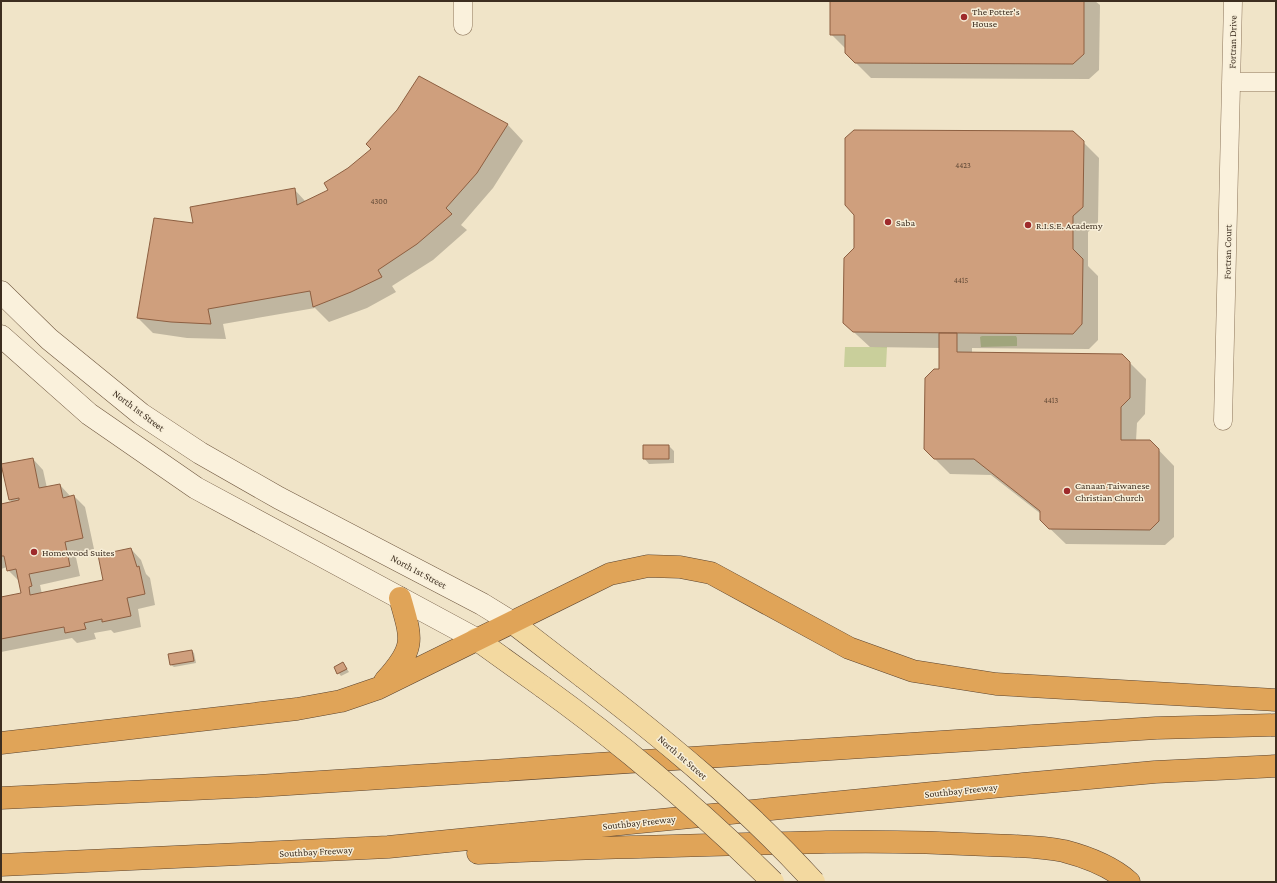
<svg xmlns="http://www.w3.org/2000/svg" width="1277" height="883" font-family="'Crimson Pro',serif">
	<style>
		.green { fill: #c9cf9b }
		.shadow { fill: #0003 }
		.building { fill: #cf9f7d; stroke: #8d5f41 }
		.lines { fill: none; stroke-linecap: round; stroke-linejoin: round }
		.minor-casing { stroke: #8d765c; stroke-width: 19 }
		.secondary-casing { stroke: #6f573f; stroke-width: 23 }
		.primary-casing { stroke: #5b4430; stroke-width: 23 }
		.motorway-casing { stroke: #5b4430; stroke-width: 23 }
		.minor { stroke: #faf1dc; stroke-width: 18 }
		.secondary { stroke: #faf1dc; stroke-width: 22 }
		.primary { stroke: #f3d9a0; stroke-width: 22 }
		.motorway { stroke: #e0a458; stroke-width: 22 }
		.primary-bridge-casing { stroke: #5b4430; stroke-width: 23; stroke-linecap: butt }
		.primary-bridge { stroke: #f3d9a0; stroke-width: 22 }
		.poi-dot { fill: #9e2a2b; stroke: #f7eed8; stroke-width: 1.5 }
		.labels { text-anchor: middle; stroke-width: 3; stroke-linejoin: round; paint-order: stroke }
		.number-label { font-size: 8px; fill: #624a37 }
		.poi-label { font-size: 10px; fill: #3d2e20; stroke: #f7eed8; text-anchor: start }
		.street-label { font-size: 10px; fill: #3d2e20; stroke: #f7eed8 }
	</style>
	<rect width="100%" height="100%" fill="#f0e4c8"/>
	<path class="green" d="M982 336H1016L1017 338V346L981 347 980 337Z
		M845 347H887L886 367H844Z"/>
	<path class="shadow" d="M829 1H1095L1100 5 1099 70 1089 79 871 78 846 53V49L831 34V4Z
		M419 78 508 125 523 141 493 188 461 225 467 230 433 260 392 286 396 292 367 308 329 322 315 308 223 324 226 339 187 338 153 333 138 318 194 224 294 189 306 202 329 191 349 169 373 149Z
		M1073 132 1099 158 1098 222 1088 232V266L1098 276V340L1089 349 972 348V354L1122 355 1146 379 1145 414 1137 423 1136 441H1150L1174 466V537L1165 545 1066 544 1041 520V514L991 475 950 474 925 449 940 370V348L870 347 844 323Z
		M644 446H669L674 451V463L649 464 644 458Z
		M33 459 43 470 47 488 60 485 71 497 74 496 85 507 94 549 75 553 80 576 40 585 42 594 105 581 131 549 141 560 146 574 150 578 155 605 138 609 141 627 114 633 111 630 94 633 96 639 77 643 72 638 1 652V598L22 594 19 581 8 570 7 567 1 569V505L12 502 10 500Z
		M192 651 194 653 196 663 174 667 171 665Z
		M343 663 349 672 341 676 335 668Z"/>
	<path class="building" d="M830 1H1084V54L1073 64 855 63 845 53V35H830Z
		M419 76 508 124 477 173 446 208 452 214 417 244 378 270 382 277 351 292 313 307 310 291 208 309 211 324 171 322 137 318 154 218 193 223 190 207 295 188 297 205 328 190 324 183 348 168 371 149 366 144 397 110Z
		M854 130 1073 131 1084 141 1083 207 1073 216V249L1083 259 1082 324 1073 334 853 332 843 323 844 258 854 248V215L845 205V138Z
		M939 333H957V352L1122 354 1130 362V398L1121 407V440H1150L1159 449V521L1150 530 1049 529 1040 520V511L974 459H934L924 449 925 378 934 369H939Z
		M643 445H669V459H643Z
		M33 458 39 488 60 484 63 498 74 495 83 538 65 542 70 566 29 574 32 586 29 587 30 595 103 580 98 555 131 548 137 567 139 566 145 594 127 598 131 616 102 622V619L84 623 86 629 65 633 64 627 1 639V597L21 593 16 569 7 571 4 556H1V504L19 500V498L9 500 1 464Z
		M192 650 194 661 170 665 168 654Z
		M343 662 347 669 337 674 334 667Z"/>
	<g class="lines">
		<defs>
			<path id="minor" d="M463 1V26
				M1231 82H1276
				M1223 421 1233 1"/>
			<path id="secondary" d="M1 292 49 339 141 414 200 453 279 498 482 604 513 623
				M1 336 89 414 196 488 476 639"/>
			<path id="primary" d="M513 623 583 677
				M476 639 543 687"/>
			<path id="motorway" d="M385 681C416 647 412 640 400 598
				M1 743 297 709 341 701 379 688 610 574 648 566 680 567 711 573 849 648 913 671 996 684 1276 700
				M1 798 258 786 1156 728 1276 725
				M478 853C594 847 710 845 826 842 880 841 933 842 988 845 1013 846 1039 846 1064 851 1087 857 1111 866 1129 882
				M1 865 388 847 1023 784 1155 772 1276 766"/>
		</defs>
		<use href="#minor" class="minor-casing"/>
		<use href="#secondary" class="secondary-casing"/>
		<use href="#primary" class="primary-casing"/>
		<use href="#motorway" class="motorway-casing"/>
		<use href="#minor" class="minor"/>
		<use href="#secondary" class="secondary"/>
		<use href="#primary" class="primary"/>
		<use href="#motorway" class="motorway"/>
		<defs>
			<path id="primary-bridge" d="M583 677C665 740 744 805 814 882
				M543 687C625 746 701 811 773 882"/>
		</defs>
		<use href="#primary-bridge" class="primary-bridge-casing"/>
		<use href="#primary-bridge" class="primary-bridge"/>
	</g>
	<g class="poi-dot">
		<circle cx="964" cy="17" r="4"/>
		<circle cx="888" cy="222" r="4"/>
		<circle cx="1028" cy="225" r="4"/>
		<circle cx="1067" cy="491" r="4"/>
		<circle cx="34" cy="552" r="4"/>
	</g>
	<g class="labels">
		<g class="number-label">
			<text x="963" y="168">4423</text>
			<text x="379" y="204">4300</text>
			<text x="961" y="283">4415</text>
			<text x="1051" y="403">4413</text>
		</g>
		<g class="poi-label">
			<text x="972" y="15">The Potter's<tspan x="972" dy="12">House</tspan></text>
			<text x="896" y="226">Saba</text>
			<text x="1036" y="229">R.I.S.E. Academy</text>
			<text x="1075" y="489">Canaan Taiwanese<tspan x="1075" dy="12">Christian Church</tspan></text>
			<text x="42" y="556">Homewood Suites</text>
		</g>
		<g class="street-label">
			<text transform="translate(1232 42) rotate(-89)" y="4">Fortran Drive</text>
			<text transform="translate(1227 252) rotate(-89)" y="4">Fortran Court</text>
			<text transform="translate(139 410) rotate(37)" y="4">North 1st Street</text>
			<text transform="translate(419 571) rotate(28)" y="4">North 1st Street</text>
			<text transform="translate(683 757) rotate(41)" y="4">North 1st Street</text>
			<text transform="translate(961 790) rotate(-6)" y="4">Southbay Freeway</text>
			<text transform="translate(639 822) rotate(-6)" y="4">Southbay Freeway</text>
			<text transform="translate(316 851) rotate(-3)" y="4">Southbay Freeway</text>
		</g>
	</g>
	<rect width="1277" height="883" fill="none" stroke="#3d2e20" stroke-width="4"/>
</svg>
